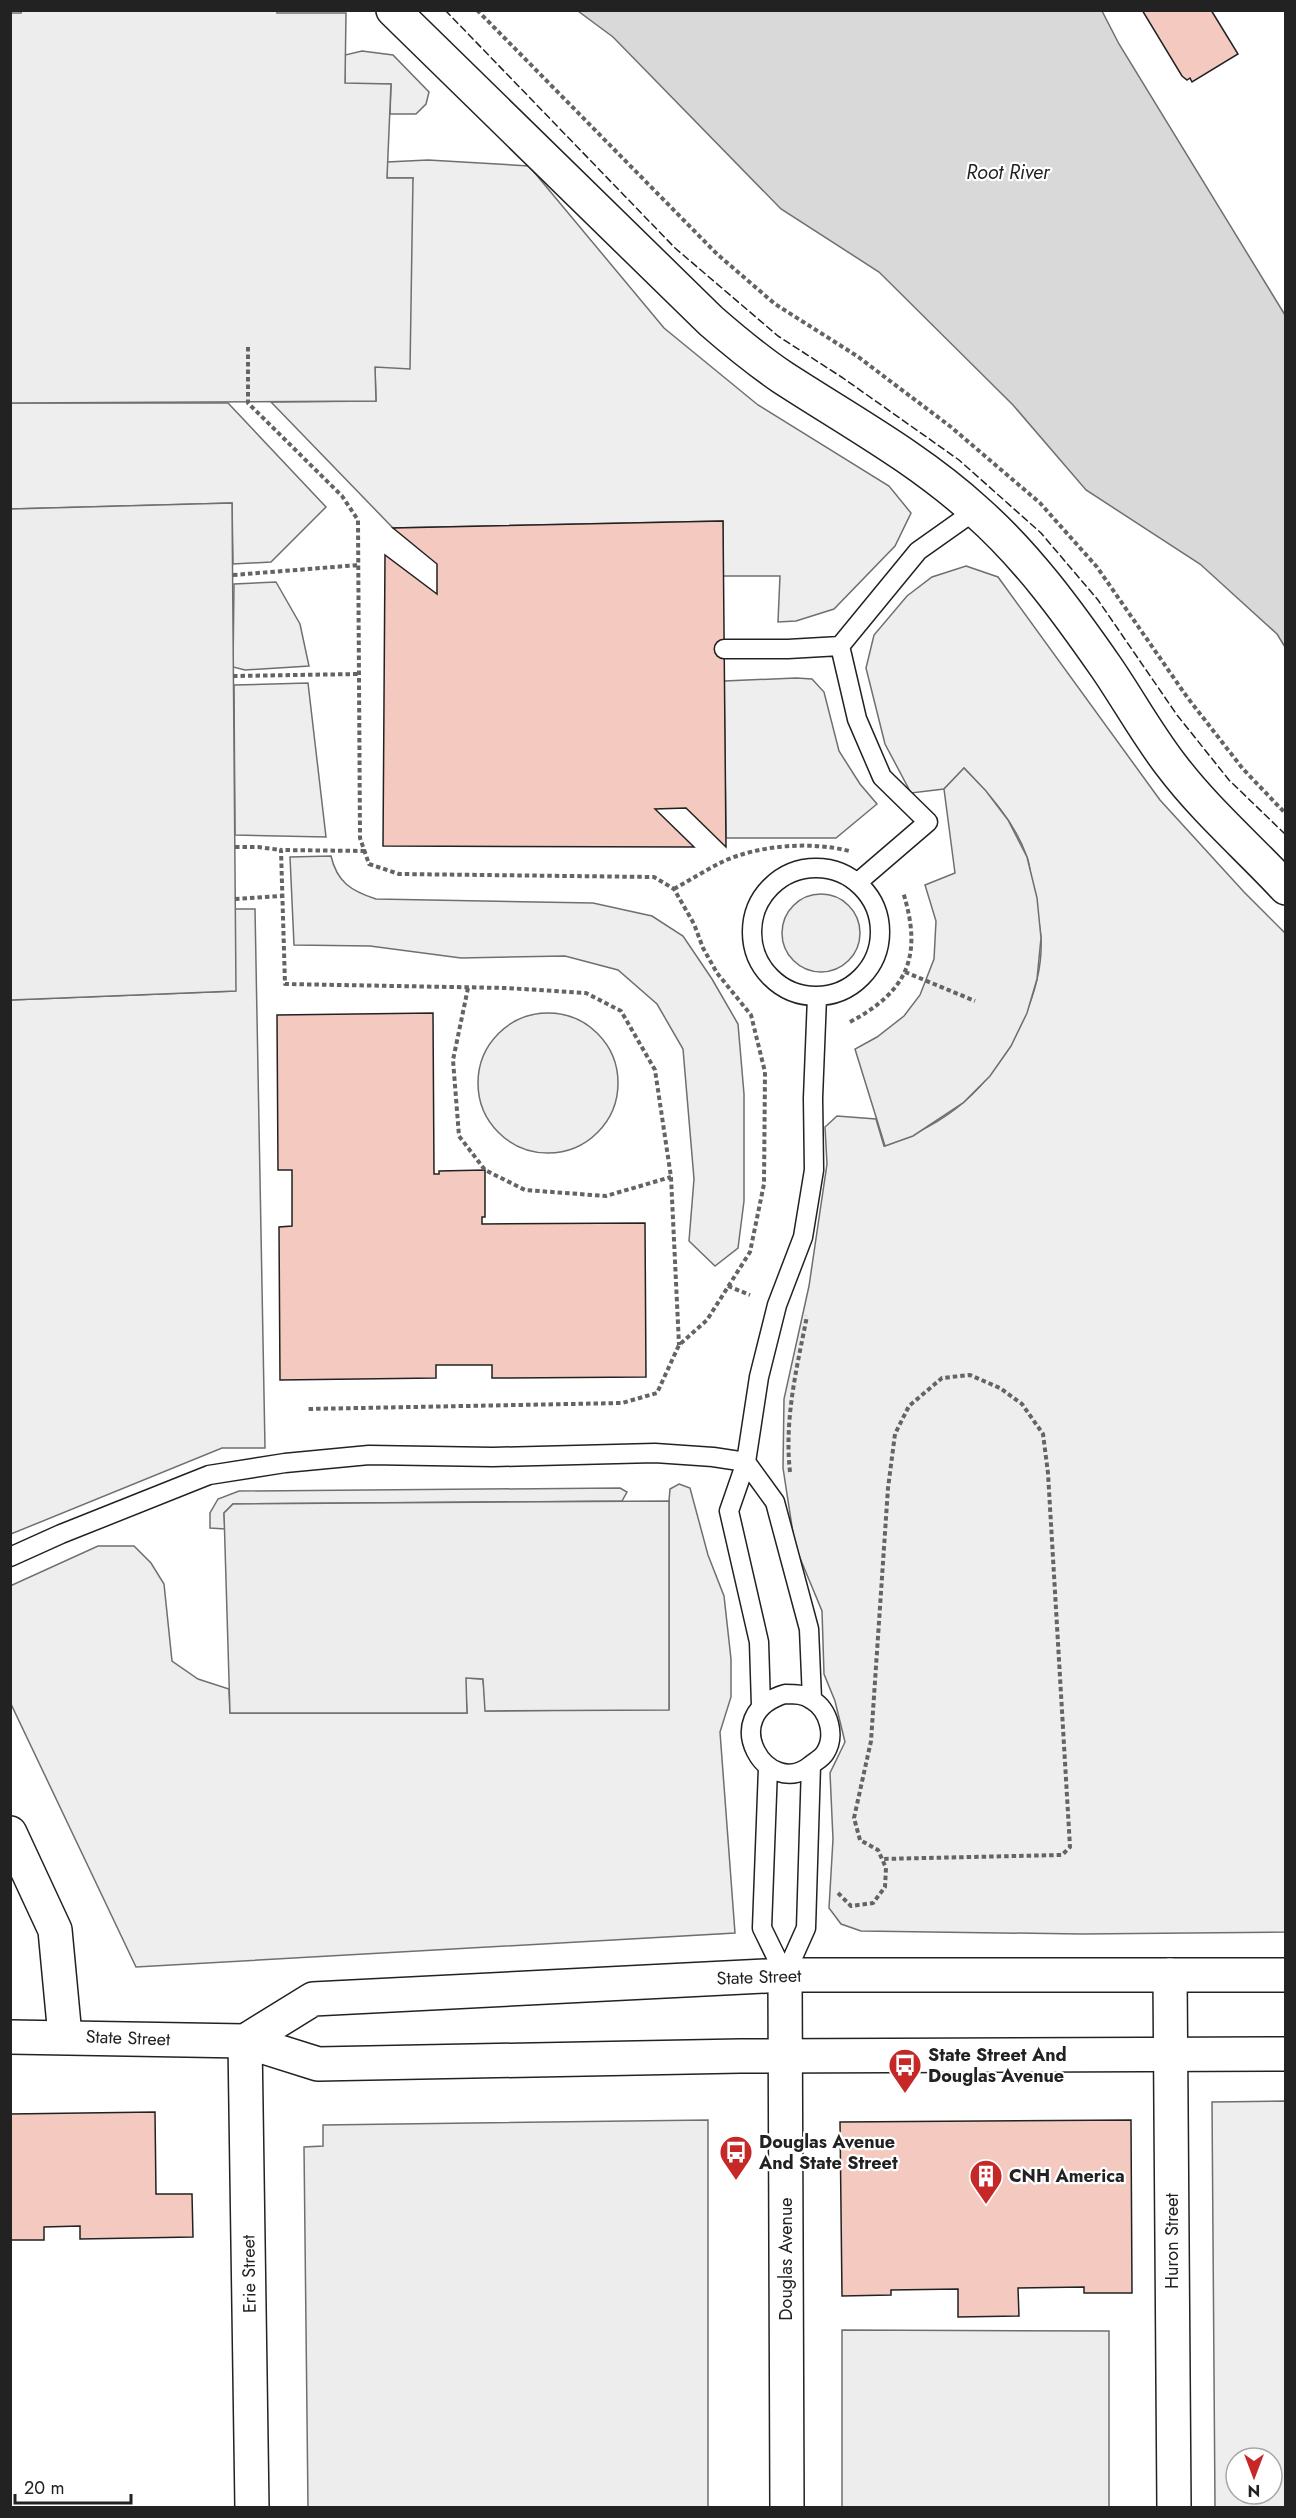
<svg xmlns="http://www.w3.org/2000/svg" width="1296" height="2518" font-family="Jost,sans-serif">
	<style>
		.green { fill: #eee; stroke: #6f6f6f; stroke-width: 1.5; fill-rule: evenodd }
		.parking { fill: #ededed; stroke: #6f6f6f; stroke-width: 1.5 }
		.water { fill: #d9d9d9; stroke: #6f6f6f; stroke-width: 1.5 }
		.building { fill: #f3c9c0; stroke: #222; stroke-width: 1.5 }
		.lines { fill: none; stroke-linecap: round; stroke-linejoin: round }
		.lane-casing { stroke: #222; stroke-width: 21 }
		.street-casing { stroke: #222; stroke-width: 36 }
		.secondary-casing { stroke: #222; stroke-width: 36 }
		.primary-casing { stroke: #222; stroke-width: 36 }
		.path { stroke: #646464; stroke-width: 4; stroke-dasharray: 4.5 3; stroke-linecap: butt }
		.lane { stroke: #fff; stroke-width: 18 }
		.street { stroke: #fff; stroke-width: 33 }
		.secondary { stroke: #fff; stroke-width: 33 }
		.primary { stroke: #fff; stroke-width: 33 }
		.fence { stroke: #222; stroke-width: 1.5; stroke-dasharray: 8 3; stroke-linecap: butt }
		.labels { text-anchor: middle; stroke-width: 4.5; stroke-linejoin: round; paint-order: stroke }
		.street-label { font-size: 18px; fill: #222; stroke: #fff }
		.poi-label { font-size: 18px; font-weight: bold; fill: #222; stroke: #fff; text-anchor: start }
		.water-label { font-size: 20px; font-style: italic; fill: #222; stroke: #fff }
	</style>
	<rect width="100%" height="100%" fill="#fff"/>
	<path class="green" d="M362 51 393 55 429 92 426 104 416 114H390L391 84H345V55Z
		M428 160 529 166 664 328 758 405 889 486 911 513 895 546 834 609 796 621 778 622 780 576H723V521L393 528 271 402 376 401 375 367 413 178H387V162Z
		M10 403H228L326 507 271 562 233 564 232 503 11 509Z
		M966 566 998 577 1160 800 1244 892 1285 933V1932L1081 1934 861 1931 841 1924 829 1908 833 1839 830 1773 845 1742 835 1701 824 1674 822 1611 795 1546 783 1468 784 1399 809 1286 827 1164 825 1127 837 1116 876 1119 884 1146C913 1136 941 1122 964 1102 1006 1065 1044 995 1041 938 1040 923 1036 907 1033 893 1031 881 1031 868 1027 857 1015 822 989 794 964 768L944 789 911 793 885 744 866 668 874 635 907 596 932 577Z
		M276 582 300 624 309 666 245 670 233 667 234 584Z
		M796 678 812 679 824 692 839 751 860 784 877 804 836 838H726L724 681Z
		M308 683 326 837 235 835 234 685Z
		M331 856C337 882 351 891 376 899L593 903 652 916 683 936 712 979 738 1024 744 1094V1201L738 1248 715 1266 689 1241 694 1179 683 1049 657 1004 618 970 565 956 461 958 370 946 294 945 290 857Z
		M782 933a39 39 0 1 1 78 0a39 39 0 1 1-78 0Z
		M235 909H255L265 1448H222L11 1534 10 1000 235 991Z
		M478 1083a70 70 0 1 1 140 0a70 70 0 1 1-140 0Z
		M679 1484 690 1488 708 1555 724 1596 731 1659V1697L720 1732 735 1933 136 1967 11 1704 10 1586 98 1546H134L151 1563 164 1584 172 1661 198 1679 229 1689 230 1713H467L465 1678 483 1679 486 1711 669 1709V1501L670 1489Z
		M620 1488 627 1492 622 1501 233 1504 224 1513 225 1529 210 1528V1513L218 1499 239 1491Z
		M1285 2101V2507H1215L1212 2102ZM1236 2458H1272V2494H1236Z"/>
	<path class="parking" d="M22 10H277V13H346L345 83 391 84 387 178H413L410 369 375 367 376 401 11 403 10 13H21Z
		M232 503 236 991 11 1000V509Z
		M964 768 986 791 1008 820 1027 857 1037 898 1041 938 1037 979 1027 1013 1011 1046 990 1076 963 1103 913 1136 885 1146 855 1049 877 1037 904 1016 920 995 934 959 936 921 925 885 955 873 944 789Z
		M669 1501V1710L485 1711 483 1679 466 1678 467 1713H230L224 1513 233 1504Z
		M708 2120V2507H308L304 2147 323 2146V2125Z
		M842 2330 1109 2331V2507H842Z"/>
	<path class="water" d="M578 11H1102L1119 44 1285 315V647L1277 634 1200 564 1086 490 1013 405 879 272 781 209 613 37Z"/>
	<path class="building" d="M1211 10 1238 54 1192 82 1190 78 1187 80 1182 76 1142 10Z
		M723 521 726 847 686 808 655 809 694 847 383 846 385 555 437 594V564L393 528Z
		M433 1013 434 1174H439V1171L485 1170V1217H482V1224L645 1223 646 1377 492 1378V1365H436V1378L280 1380 279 1227 292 1226V1170H278L277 1015Z
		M155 2112 156 2194H192L193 2237 80 2239V2226L44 2227V2240H10V2114Z
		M1131 2120 1132 2293H1084V2287L1018 2288 1019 2316 958 2317V2289L891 2290V2295L842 2296 840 2122Z"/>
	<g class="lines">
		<defs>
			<path id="lane" d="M840 646 918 551 976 510
				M724 649H788L840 646 857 719 882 777 928 822 857 883
				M752 932a64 64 0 1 1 128 0a64 64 0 1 1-128 0Z
				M10 1557 61 1534 209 1475 285 1463 369 1455 493 1457 655 1453 713 1457 746 1462 775 1502 809 1629 812 1699
				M785 1694C795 1694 804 1694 812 1700 829 1710 836 1736 825 1753 822 1758 816 1761 811 1765 768 1801 715 1715 785 1694Z
				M761 1706 759 1642 729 1511 746 1462 759 1377 777 1305 803 1237 814 1170 813 1098 817 997
				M768 1768 762 1928 785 1975
				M785 1975 806 1928 811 1765"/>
			<path id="street" d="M393 10 711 321C734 341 757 360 782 377 848 420 918 458 976 511 1027 556 1067 611 1106 667 1128 699 1147 734 1171 765 1205 810 1247 846 1286 888
				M10 1833 55 1930 65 2036
				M1170 1975 1174 2508
				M245 2041 252 2508"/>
			<path id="secondary" d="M785 1975 787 2508"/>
			<path id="primary" d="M10 2037 245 2041 318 2064 740 2056 1286 2054
				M245 2041 313 1999 785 1975H1286"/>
		</defs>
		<use href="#lane" class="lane-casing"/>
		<use href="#street" class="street-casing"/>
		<use href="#secondary" class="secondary-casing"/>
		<use href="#primary" class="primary-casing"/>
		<path class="path" d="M477 10 717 254 775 304 857 356 951 427 1040 503 1097 567 1187 697 1243 769 1286 814
			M248 347V403L342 496 358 520 360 838 369 864 399 874 654 877 674 889 694 924 703 948 717 973 751 1015 765 1072 764 1184 750 1252 707 1320 679 1345 657 1393 622 1403 307 1409
			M233 575 359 565
			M233 676 359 674
			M235 847H258L281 850
			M365 851 281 850 285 984 507 988 586 993 621 1011 655 1070 671 1177 679 1345
			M674 889C690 880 706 870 722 862 758 845 811 841 849 851
			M235 899 282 896
			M905 972 975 1001
			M468 988 453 1060 459 1136 485 1170 525 1190 606 1196 671 1177
			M850 1022C908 991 923 956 903 892
			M728 1286 750 1295
			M790 1472C784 1419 797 1367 807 1316
			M838 1893 851 1906 873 1903 885 1887 886 1868 878 1850 860 1840 854 1818 871 1741 888 1488 895 1434 909 1406 942 1378 970 1375 1000 1388 1022 1404 1043 1434 1048 1473 1070 1847 1062 1855 882 1859"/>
		<use href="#lane" class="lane"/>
		<use href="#street" class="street"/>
		<use href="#secondary" class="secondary"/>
		<use href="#primary" class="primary"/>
		<path class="fence" d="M445 10 675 248 778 336 843 378 959 460 1041 533 1098 600 1177 715 1229 780 1286 835"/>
	</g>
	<defs>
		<symbol id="bus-pin" viewBox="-11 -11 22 30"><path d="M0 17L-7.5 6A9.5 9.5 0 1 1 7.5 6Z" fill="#c62828" stroke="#fff"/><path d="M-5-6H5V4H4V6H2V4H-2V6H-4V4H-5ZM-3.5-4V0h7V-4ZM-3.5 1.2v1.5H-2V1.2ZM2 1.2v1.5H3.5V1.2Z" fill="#fff"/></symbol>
		<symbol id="building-pin" viewBox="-11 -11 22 30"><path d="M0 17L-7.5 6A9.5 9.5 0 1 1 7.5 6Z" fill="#c62828" stroke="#fff"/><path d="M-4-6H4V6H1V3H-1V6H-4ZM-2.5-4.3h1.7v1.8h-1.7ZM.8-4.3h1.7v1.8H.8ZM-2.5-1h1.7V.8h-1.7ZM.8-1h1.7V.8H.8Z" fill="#fff"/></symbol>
	</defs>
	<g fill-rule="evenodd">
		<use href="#bus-pin" x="886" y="2046" width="38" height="52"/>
		<use href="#bus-pin" x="717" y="2133" width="38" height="52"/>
		<use href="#building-pin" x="967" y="2157" width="38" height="52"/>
	</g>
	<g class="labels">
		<g class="street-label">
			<text transform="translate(759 1977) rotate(-2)" y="6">State Street</text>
			<text transform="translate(128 2038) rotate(2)" y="6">State Street</text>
			<text transform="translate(1172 2241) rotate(-90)" y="6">Huron Street</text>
			<text transform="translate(786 2259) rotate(-90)" y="6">Douglas Avenue</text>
			<text transform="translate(249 2274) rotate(-91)" y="6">Erie Street</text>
		</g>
		<g class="poi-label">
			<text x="928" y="2061">State Street And<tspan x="928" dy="21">Douglas Avenue</tspan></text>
			<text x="759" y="2148">Douglas Avenue<tspan x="759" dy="21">And State Street</tspan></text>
			<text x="1009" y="2182">CNH America</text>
		</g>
		<g class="water-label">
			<text x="1008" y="179">Root River</text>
		</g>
	</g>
	<rect width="1296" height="2518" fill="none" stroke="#222222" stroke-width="24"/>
	<g transform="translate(1254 2476) rotate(180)"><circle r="28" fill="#ffffff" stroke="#a7a7a7" stroke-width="1.5"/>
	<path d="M0-4.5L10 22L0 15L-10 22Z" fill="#c62828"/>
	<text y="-9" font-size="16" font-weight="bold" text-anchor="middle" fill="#222222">N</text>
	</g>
	<path d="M15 2494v9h116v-9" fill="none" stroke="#222222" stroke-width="3"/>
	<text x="24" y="2494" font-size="18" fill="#222222" stroke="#ffffff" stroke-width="4.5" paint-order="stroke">20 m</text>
</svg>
